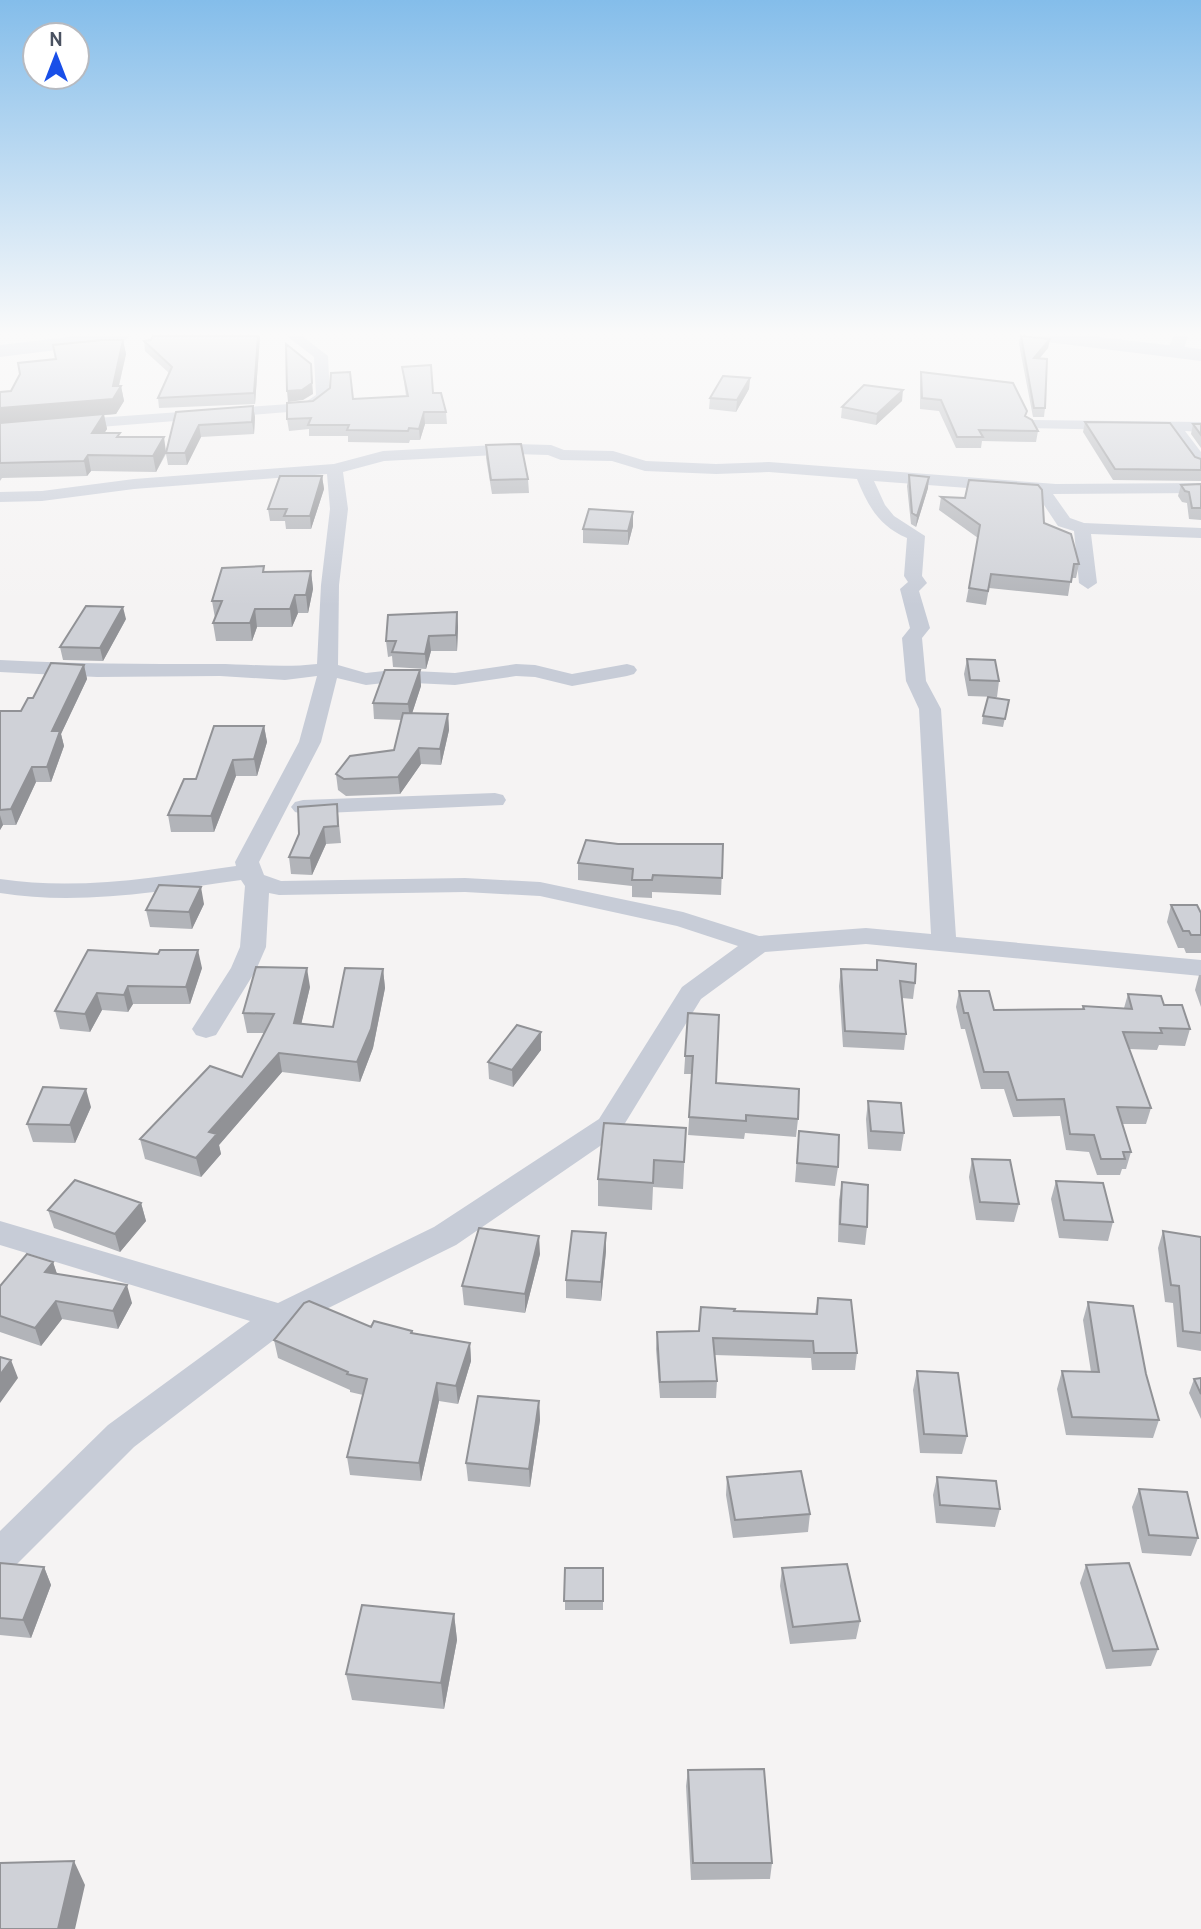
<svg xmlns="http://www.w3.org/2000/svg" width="1201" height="1929" font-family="Cabin,sans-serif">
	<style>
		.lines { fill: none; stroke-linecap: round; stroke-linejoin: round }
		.minor { fill: #c7ccd7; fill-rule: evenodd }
		.secondary { fill: #c6ccdb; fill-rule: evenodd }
		.wall { fill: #b2b4b9 }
		.shaded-wall { fill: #919296 }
		.building { fill: #cfd1d7; stroke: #919296; stroke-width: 2 }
	</style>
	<rect width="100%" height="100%" fill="#f5f3f3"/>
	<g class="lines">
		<path class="minor" d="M287 336H302L328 356 330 397 313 410 0 435V425L304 403 316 395 314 357Z
			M1174 336H1188L1182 355H1172L1168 348Z
			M1033 420 1201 422V432L1185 431 1201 452V468L1195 466 1169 431 1028 428 1025 425Z
			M515 444 551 445 564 450 613 451 646 461 716 464 769 462 1056 484 1201 483V493L1053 494 1070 518 1084 523 1201 528V538L1091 534 1097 583 1088 589 1079 583 1074 531 1058 526 1036 493 874 481 885 505 894 516 925 536 922 576 927 583 919 591 930 628 922 638 926 681 941 709 956 937 1201 960V976L866 944 765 952 701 999 619 1133 456 1245 292 1326 134 1447 13 1568 0 1573V1531L108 1425 250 1321 0 1245V1221L278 1303 434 1227 599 1119 682 987 738 946 677 926 540 896 465 892 279 895 269 893 266 947 256 970 216 1035 206 1038 196 1035 192 1029 231 968 240 947 245 886 241 880C161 891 80 906 0 893V879C79 891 158 877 236 866L235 862 299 742 317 676 285 680 220 676 97 677 0 672V660C72 664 143 664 215 664 250 664 283 668 317 664L321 585 330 509 327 474 134 489 42 501 0 502V492L42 491 134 479 334 464 383 451ZM515 454 548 455 561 460 612 461 645 471 716 474 769 472 857 479C868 506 879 526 907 538L904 576 908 582 900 589 910 628 902 638 906 681 919 709 931 934 866 928 759 936 683 912 540 882 465 878 281 881 264 875 259 862 321 742 337 678 366 685 393 682 455 685 516 676 535 677 572 686 627 676 634 674 637 670 634 666 627 664 572 674 535 665 516 664 455 673 393 670 366 673 338 665 339 585 348 509 343 472 384 461Z
			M495 793 503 795 506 800 503 805 303 814 295 812 291 807 295 802 303 800Z"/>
		<path class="secondary" d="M77 336H131L121 342 0 357V345Z
			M1037 336H1091L1201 349V361L1047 342Z"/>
	</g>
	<path class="wall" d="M260 336 255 404 159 408 158 398 169 373 145 351 144 341 151 340Z
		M1020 336 1050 339 1048 348 1040 358 1045 408 1044 417H1033L1019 344Z
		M123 340 126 354 119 386H121L124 401 116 414 104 415 107 429 104 433 120 437 166 451 176 412 253 406 255 417 254 434 201 437 187 465H168L166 454 156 472 91 471 87 476 2 478 0 481V423L11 391 56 359Z
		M402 367 433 393 446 412 447 424H425L420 440H410L409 443 348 442V436H309V429L289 431 287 419 330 388 353 399 406 396Z
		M921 372 1026 417 1038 431 1036 442 982 441 981 448H956L939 411 920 409V383Z
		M750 378 749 389 736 412 709 409 710 398Z
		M902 401 876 425 841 418 842 407Z
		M1085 422 1201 459V481L1113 480 1083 432Z
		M1193 424H1201V448L1191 434Z
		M486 445 528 479 529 493 492 494 486 458Z
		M909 475 928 488 916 527 911 524 907 486Z
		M322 476 324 489 311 529H286L285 521H270L268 509Z
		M1201 484V520L1189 519 1187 503 1182 502 1178 496 1181 485Z
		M941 497 965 498 1044 523 1079 564 1076 578H1071L1068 596 989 588 986 605 966 602 978 538 939 510Z
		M633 526 628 545 583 543V529Z
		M311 571 313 589 308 613H298L292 627H257L252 641H216L213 623 215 618 212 601 265 572Z
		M457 612 458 627 457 651H431L426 669 393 667 392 656 388 657 386 641Z
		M126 619 103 661 63 660 60 647Z
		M967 659 999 681 997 697 968 696 964 674Z
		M84 665 87 679 61 734 64 746 51 782H36L16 825H3L0 830V711H21L33 698Z
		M420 670 421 686 412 713 448 714 449 730 441 765 421 764 400 794 346 796 338 790 336 774 394 750 402 720 374 719 373 703Z
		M1009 700 1003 727 982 724 983 716Z
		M264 726 267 742 257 776H236L214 832H171L168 815 196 779Z
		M337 804 341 843 326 844 312 875 291 874 289 857Z
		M618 844H723L721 895 652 892V898L632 897V886L578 880V863Z
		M204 904 192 929 150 927 146 910Z
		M1171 905 1201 913V953H1186L1184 948H1178L1167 922Z
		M88 950 202 968 190 1004H133L128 1012 102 1010 90 1032 60 1029 55 1011Z
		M877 960 915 983 913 999 902 998 906 1034 904 1050 843 1047 839 986 841 969 876 970Z
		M383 969 385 988 373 1048 360 1082 282 1072 219 1145 221 1154 201 1177 145 1159 140 1139 242 1077 265 1033H247L243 1013 310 987 301 1024 333 1027Z
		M1199 975H1201V1007L1195 990Z
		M959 991 994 1010 1082 1009 1083 1006 1124 1008 1128 994 1164 1005 1190 1029 1185 1046 1159 1045 1157 1050 1129 1049 1151 1108 1146 1124H1122L1131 1152 1126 1169H1122L1120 1175H1097L1089 1152 1066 1150 1060 1116 1013 1117 1004 1089H981L965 1029H961L956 1007Z
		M688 1013 716 1083 798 1119 796 1137 745 1133 744 1139 688 1135 692 1074H684Z
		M541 1032V1050L513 1087 489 1079 488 1062Z
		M868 1101 904 1133 901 1151 868 1149 866 1119Z
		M91 1107 75 1143 33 1142 27 1124Z
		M686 1128 683 1189 653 1187 652 1210 598 1206V1179Z
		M799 1131 838 1167 835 1186 795 1182Z
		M972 1159 1019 1204 1014 1222 976 1220 969 1177Z
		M1056 1181 1113 1222 1108 1241 1059 1238 1051 1199Z
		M842 1182 867 1227 865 1245 838 1242 839 1200Z
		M141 1203 146 1221 120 1252 54 1228 48 1210Z
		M1163 1231 1201 1237V1351L1177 1347 1173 1303 1165 1302 1158 1248Z
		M606 1251 601 1301 566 1298V1280Z
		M540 1254 525 1313 464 1305 462 1286Z
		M53 1262 57 1274 132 1303 118 1329 62 1319 41 1346 0 1332V1286Z
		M818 1298 857 1353 855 1370H812L811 1358 714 1355 717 1381 716 1398H660L656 1349 657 1332 699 1331 734 1311 815 1314Z
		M1088 1302 1146 1374 1159 1420 1153 1438 1066 1435 1057 1389 1062 1371 1091 1372 1083 1320Z
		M371 1327 412 1331 413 1333 470 1343 471 1361 458 1404 439 1401 421 1481 350 1475 347 1457 363 1395 350 1392V1390L278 1358 274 1340Z
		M917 1371 967 1436 962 1454 920 1453 913 1390Z
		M1201 1378V1419L1189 1393 1194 1379Z
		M539 1401 540 1420 530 1487 468 1481 466 1463Z
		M727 1477 810 1514 808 1532 733 1538 726 1495Z
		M937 1477 1000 1509 995 1527 936 1523 933 1495Z
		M1139 1489 1198 1538 1191 1556 1142 1553 1132 1507Z
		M0 1563 44 1567 51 1585 31 1638 0 1635Z
		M1086 1565 1158 1649 1151 1666 1106 1669 1080 1583Z
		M565 1568H603V1610H565Z
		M782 1568 860 1621 856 1639 790 1644 780 1586Z
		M454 1614 457 1640 444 1709 352 1700 346 1674Z
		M688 1770 772 1863 770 1879 691 1880 686 1786Z"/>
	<path class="shaded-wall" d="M258 336H260L255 404 254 393Z
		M1050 339 1048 348 1032 367 1034 358Z
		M123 340 126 354 117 393 121 386 124 401 116 414 104 415 107 429 95 448 0 422V408L113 386Z
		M311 364 313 394 303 400 288 402 287 391Z
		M750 378 749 389 736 412 737 400Z
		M903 390 902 401 876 425 877 414Z
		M253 406 255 417 254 434 252 422Z
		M424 412 425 424 420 440 419 429Z
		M199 425 201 437 187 465 185 453Z
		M164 437 166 452 156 472 153 456Z
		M88 455 91 471 87 476 84 461Z
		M322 476 324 489 311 529 310 516Z
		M929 477 928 488 916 527 917 516Z
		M633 512V526L628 545V531Z
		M311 571 313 589 308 613 306 595Z
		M295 595 298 613 292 627 290 609Z
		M123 607 126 619 103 661 100 648Z
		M255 609 257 627 252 641 250 623Z
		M457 612 458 627 457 651 456 635Z
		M429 636 431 651 426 669 425 654Z
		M84 665 87 679 61 734 64 746 51 782 47 767 52 731Z
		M420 670 421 686 410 720 408 704Z
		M448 714 449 730 441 765 440 749Z
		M264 726 267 742 257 776 254 759Z
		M419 748 421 764 400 794 398 777Z
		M233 760 236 776 214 832 211 816Z
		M32 767 36 782 16 825 11 809Z
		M0 815 3 825 0 830Z
		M324 827 326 844 312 875 310 858Z
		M201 887 204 904 192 929 189 912Z
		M198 950 202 968 190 1004 186 987Z
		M307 968 310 987 297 1042 294 1023Z
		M383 969 385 988 373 1048 360 1082 357 1062Z
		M128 986 133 1004 128 1012 124 995Z
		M97 993 102 1010 90 1032 85 1014Z
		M541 1032V1050L513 1087 512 1070Z
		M279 1053 282 1072 219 1145 221 1154 201 1177 196 1158 209 1132Z
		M86 1089 91 1107 75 1143 70 1125Z
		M141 1203 146 1221 120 1252 115 1234Z
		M606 1233V1251L601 1301V1282Z
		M539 1236 540 1254 525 1313V1294Z
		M53 1262 59 1280 45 1272Z
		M127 1285 132 1303 118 1329 113 1311Z
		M56 1301 62 1319 41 1346 35 1328Z
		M470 1343 471 1361 458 1404 456 1386Z
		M11 1360 18 1378 0 1403V1375Z
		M437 1383 439 1401 421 1481 419 1463Z
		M539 1401 540 1420 530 1487 529 1469Z
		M44 1567 51 1585 31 1638 23 1620Z
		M454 1614 457 1640 444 1709 441 1683Z
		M74 1861 85 1885 75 1929H58Z"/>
	<path class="building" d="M153 336H258L254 393 158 398 172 367 144 341 151 340Z
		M1021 336 1050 339 1034 358 1047 359 1045 408H1034Z
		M102 340H123L113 386H121L113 399 0 408V392L11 391 20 374 18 363 56 359 53 345Z
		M286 344 311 364 312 383 302 390 287 391Z
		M431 365 433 393H441L446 412H424L419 429 409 428 408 431 347 430 349 425H308L311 418 287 419V403L313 401 330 388 331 373 350 372 353 399 408 396 402 367Z
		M921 372 1013 383 1027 411 1025 416 1032 420 1038 431 979 430 983 437H957L941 400 922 398Z
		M723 376 750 378 737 400 710 398Z
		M864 385 903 390 877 414 842 407Z
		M253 406 252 422 199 425 185 453H166L176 412Z
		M104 414 92 433H120L117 437H164L153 456 88 455 84 461 0 463V423Z
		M1085 422 1170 423 1195 457 1201 459V470L1115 469Z
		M1193 424H1201V435Z
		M521 444 528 479 491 480 486 445Z
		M909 475 929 477 917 516 912 513Z
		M280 476H322L310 516H284L287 509H268Z
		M969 480 1038 485 1042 490 1044 523 1071 534 1079 564H1074L1071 582 991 574 988 591 969 588 980 525 941 497 965 498Z
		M1201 484V508H1192L1189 492 1185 491 1181 485Z
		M589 509 633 512 628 531 583 529Z
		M264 566 263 572 311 571 306 595H295L290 609H255L250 623H213L222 601H212L222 568Z
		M86 606 123 607 100 648 60 647Z
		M457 612 456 635 429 636 425 654 392 652 396 641H386L388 615Z
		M967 659 995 660 999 681 970 680Z
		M51 663 84 665 52 731H60L47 767H32L11 809 0 810V711H21L28 698H33Z
		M385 670H420L408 704 373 703Z
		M988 697 1009 700 1005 719 983 716Z
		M403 713 448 714 440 749 419 748 398 777 344 779 336 774 350 756 394 750Z
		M214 726H264L254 759 233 760 211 816 168 815 184 779H196Z
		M337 804 338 826 324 827 310 858 289 857 299 834 298 807Z
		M586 840 618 844H723L722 878 653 875 652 880H632L633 869 578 863Z
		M159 885 201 887 189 912 146 910Z
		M1171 905H1197L1201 913V935H1191L1189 931H1183Z
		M88 950 158 954 160 950H198L186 987 128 986 124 995 97 993 85 1014 55 1011Z
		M877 960 916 964 915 983 900 981 906 1034 845 1031 841 969 877 970Z
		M256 967 307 968 294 1023 333 1027 345 968 383 969 371 1029 357 1062 279 1053 209 1132 217 1134 196 1158 140 1139 210 1066 242 1077 274 1014 243 1013Z
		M959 991H989L994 1010 1084 1009 1083 1006 1132 1009 1128 994 1161 996 1164 1005H1182L1190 1029 1160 1028 1162 1033 1123 1032 1151 1108 1117 1107 1131 1152H1123L1125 1159H1101L1094 1135 1070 1134 1064 1099 1017 1100 1008 1072H984L968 1013H964Z
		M688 1013 719 1015 716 1083 799 1089 798 1119 746 1115V1121L689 1117 693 1056H685Z
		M517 1025 541 1032 512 1070 488 1062Z
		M43 1087 86 1089 70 1125 27 1124Z
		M868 1101 901 1103 904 1133 871 1131Z
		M604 1123 686 1128 684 1162 654 1160 653 1183 598 1179Z
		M799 1131 839 1135 838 1167 797 1163Z
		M972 1159 1010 1160 1019 1204 980 1202Z
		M75 1180 141 1203 115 1234 48 1210Z
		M1056 1181 1103 1183 1113 1222 1064 1220Z
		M842 1182 868 1185 867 1227 840 1224Z
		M479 1228 539 1236 525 1294 462 1286Z
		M572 1231 606 1233 601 1282 566 1280Z
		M1163 1231 1201 1237V1333L1183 1331 1179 1286 1171 1285Z
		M27 1254 53 1262 45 1272 127 1285 113 1311 56 1301 35 1328 0 1316V1286Z
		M818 1298 851 1300 857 1353H814L813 1341 713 1338 717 1381 660 1382 657 1332 699 1331 701 1307 735 1309 734 1311 817 1314Z
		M309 1301 371 1327 374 1321 412 1331 411 1333 470 1343 456 1386 437 1383 419 1463 347 1457 367 1379 347 1374 348 1372 274 1340 304 1303Z
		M1088 1302 1133 1306 1146 1374 1159 1420 1072 1417 1062 1371 1099 1372Z
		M0 1357 11 1360 0 1375Z
		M917 1371 958 1373 967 1436 924 1434Z
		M1201 1378V1394L1194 1379Z
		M478 1396 539 1401 529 1469 466 1463Z
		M801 1471 810 1514 735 1520 727 1477Z
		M937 1477 996 1481 1000 1509 940 1505Z
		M1139 1489 1187 1492 1198 1538 1149 1535Z
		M0 1563 44 1567 23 1620 0 1618Z
		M1129 1563 1158 1649 1113 1651 1086 1565Z
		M847 1564 860 1621 793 1627 782 1568Z
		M565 1568H603V1601H564Z
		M362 1605 454 1614 441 1683 346 1674Z
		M764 1769 772 1863H693L688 1770Z
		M74 1861 58 1929H0V1863Z"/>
	<linearGradient id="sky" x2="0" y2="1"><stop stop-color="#84bdea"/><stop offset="0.55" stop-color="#fafafa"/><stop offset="1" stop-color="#fafafa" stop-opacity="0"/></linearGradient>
	<rect width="1201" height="606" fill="url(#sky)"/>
	<g transform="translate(56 56)"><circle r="33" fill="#ffffff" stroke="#b7bac0" stroke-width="2"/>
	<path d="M0-5L12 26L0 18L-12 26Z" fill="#194fe8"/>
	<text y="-10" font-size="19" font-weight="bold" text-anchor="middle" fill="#4a5261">N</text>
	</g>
</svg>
